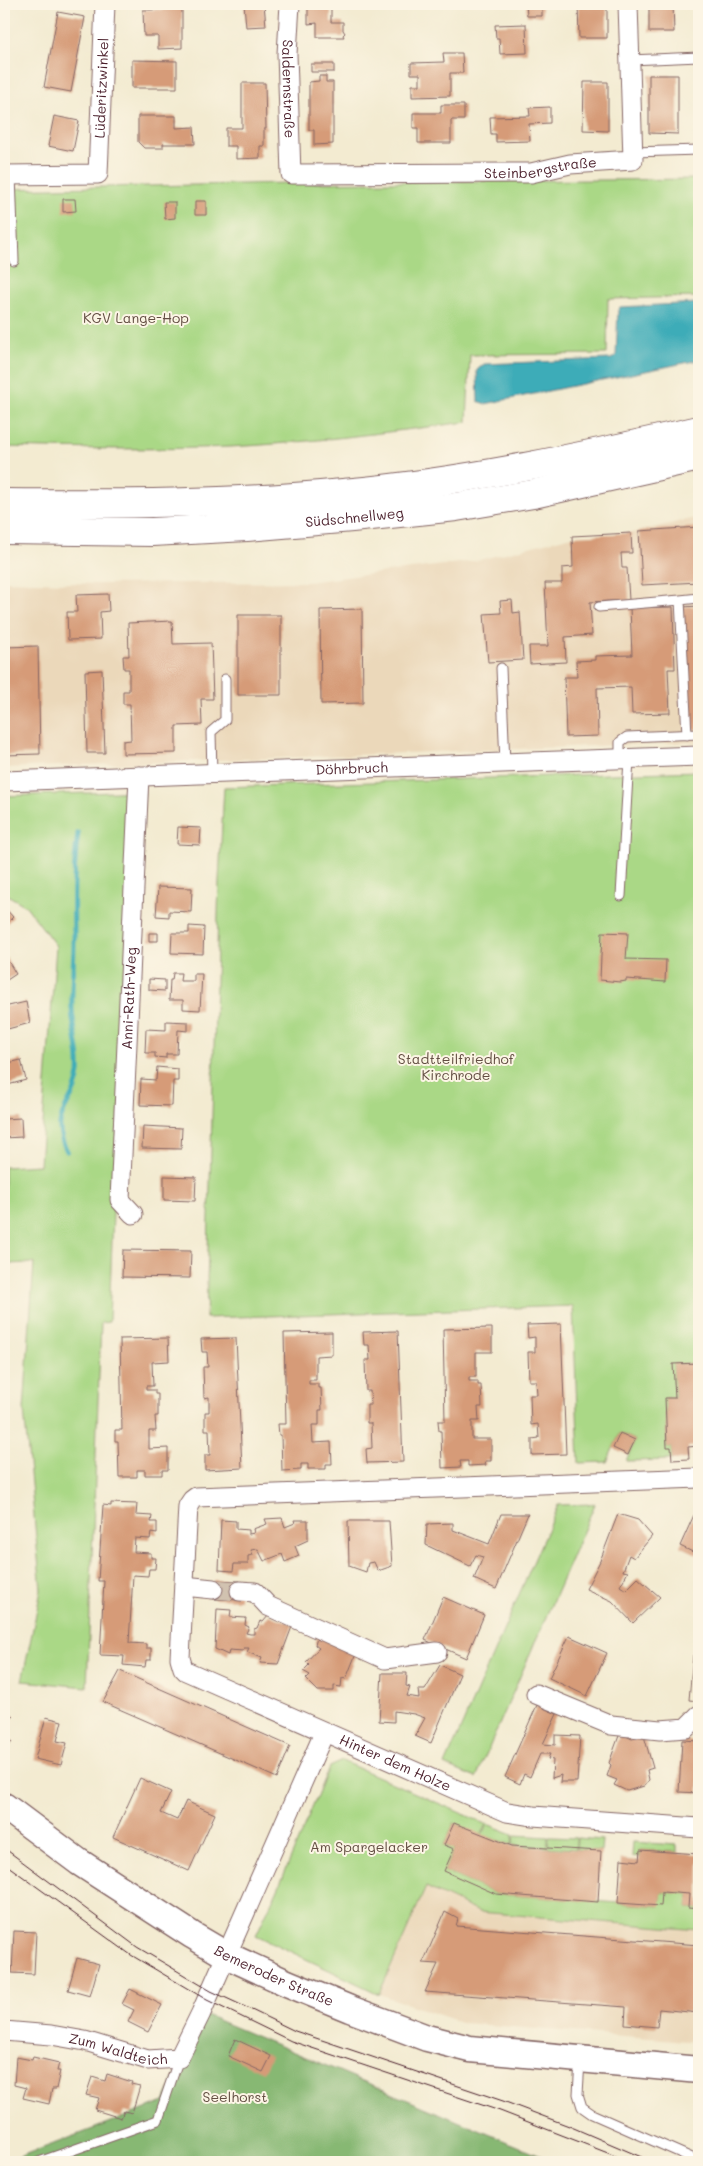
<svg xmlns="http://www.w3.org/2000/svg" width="703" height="2166" font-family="Mali,sans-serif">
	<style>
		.built { fill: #ebd8ba }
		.green { fill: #aad886; stroke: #7a7c58 }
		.forest { fill: #87b873; stroke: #686c4f }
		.water { fill: #3cacb8; stroke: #436672 }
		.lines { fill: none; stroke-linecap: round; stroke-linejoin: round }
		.stream { stroke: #3cacb8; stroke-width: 5 }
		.building { fill: #d69b78 }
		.street-tunnel { stroke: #d1c2b0; stroke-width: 19; stroke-dasharray: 19 9; stroke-linecap: butt }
		.lane-casing { stroke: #856665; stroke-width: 11 }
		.street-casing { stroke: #856665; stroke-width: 21 }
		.secondary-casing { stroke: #856665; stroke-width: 29 }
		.highway-casing { stroke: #856665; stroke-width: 30 }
		.lane { stroke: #fff; stroke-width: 9 }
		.street { stroke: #fff; stroke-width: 19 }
		.secondary { stroke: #fff; stroke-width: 26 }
		.highway { stroke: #fff; stroke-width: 28 }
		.tram { stroke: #4a1f2b; stroke-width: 1 }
		.labels { text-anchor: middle; stroke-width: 4; stroke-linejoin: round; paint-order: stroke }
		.street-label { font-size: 14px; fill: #4a1f2b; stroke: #fcf5e5 }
		.park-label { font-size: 14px; fill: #624d42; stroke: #fcf5e5 }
	</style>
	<rect width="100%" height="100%" fill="#fcf5e5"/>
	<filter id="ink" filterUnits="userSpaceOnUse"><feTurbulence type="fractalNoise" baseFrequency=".02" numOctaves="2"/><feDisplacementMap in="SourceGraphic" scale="10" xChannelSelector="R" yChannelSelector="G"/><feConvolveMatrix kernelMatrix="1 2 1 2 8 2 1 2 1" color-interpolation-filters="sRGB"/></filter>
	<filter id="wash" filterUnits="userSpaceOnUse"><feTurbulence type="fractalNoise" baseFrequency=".0096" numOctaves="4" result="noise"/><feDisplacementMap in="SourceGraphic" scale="20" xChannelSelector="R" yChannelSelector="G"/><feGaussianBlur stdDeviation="1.12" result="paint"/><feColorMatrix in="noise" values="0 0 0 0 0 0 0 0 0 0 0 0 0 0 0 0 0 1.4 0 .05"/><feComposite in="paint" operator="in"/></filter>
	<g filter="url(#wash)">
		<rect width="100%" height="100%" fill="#f3ebd1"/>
		<path class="built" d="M699 517V742L4 768V581L98 584 307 582 475 561 572 536 631 533Z
			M426 1887 479 1912 699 1930V2042L463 2023 379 1994Z"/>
		<path class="green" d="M699 179V297L608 299 607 354 470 355 467 422C388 432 309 443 229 447 154 450 79 449 4 447V189L291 183Z
			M699 771V1363L673 1364 675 1398H665L667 1447H671L672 1460 626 1461 635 1440 620 1433 607 1462 579 1463 573 1306 206 1318 219 880 224 787Z
			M144 791 114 1186 109 1322 101 1323 87 1687 22 1681 41 1590 24 1410 34 1263 4 1264V1167L40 1165 56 946 26 906 4 893V796Z
			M595 1504 476 1778 445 1765 558 1505Z
			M342 1761 486 1824 481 1835 454 1823 444 1845 454 1849 444 1871 496 1894 660 1906 662 1892 689 1894 688 1908 699 1909V1930L479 1912 426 1887 379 1994 256 1935 277 1891 329 1767Z
			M487 1824 513 1834 512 1845 482 1835Z
			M514 1835 548 1837V1845L549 1837 576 1838V1849L513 1845Z
			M577 1838 602 1840 601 1851 576 1849Z
			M633 1842 677 1845V1852L640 1850 639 1857 632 1856Z"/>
		<path class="forest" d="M201 2013 555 2162H6L164 2102Z"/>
		<path class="water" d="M699 303V360L485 404 478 401 477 370 484 364 611 359 616 356 618 310 620 307Z"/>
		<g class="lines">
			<path class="stream" d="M67 1151C47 1113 75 1107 79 1073 81 1052 73 1030 72 1008 71 983 75 957 74 932 73 898 73 867 78 833"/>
		</g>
		<g id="blocks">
			<path class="building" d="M244 4H264L266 26 246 27Z
				M308 4H331V22H343V30L345 33 343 35 344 37H317V23L308 24Z
				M526 4H542V16H527Z
				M578 4H607V38H579Z
				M649 4H673L674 32H649Z
				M182 9V48L158 49V36H144L143 10Z
				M58 12 85 17 71 92 44 87Z
				M526 24 527 53 500 54 499 38H496L495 25Z
				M443 53H462L463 73H450V96L412 97V85H420V74H411V63L444 62Z
				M132 60 177 61V88H132Z
				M311 64H334V72H311Z
				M649 75H678V134L649 133Z
				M319 76H326V82H333V144L314 145V130H309V82L319 81Z
				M584 82H608V131L583 130Z
				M242 83H265L266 129H264V146H260V158L236 159V146H226V128H242Z
				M441 105H464V120H451V143H418V128H413V113H441Z
				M550 107V123L529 124 530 141 496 142V134H491L490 117 530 116 529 108Z
				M54 116 79 121 73 151 48 146Z
				M138 116H176V128L194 127 195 144H163V148H144L138 142Z
				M63 199H75L76 211 63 212Z
				M195 201H206V215H195Z
				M164 202H175V218L165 219Z
				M699 527V582L642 585 639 531Z
				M631 533 632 553H621L622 568H627L629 600 590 602 592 635 565 637 566 662 530 664 529 646H548L545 583H562V568L573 567 572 536Z
				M108 594 109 611 100 612 101 639 68 640 67 612H77L76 595Z
				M512 600 513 613 520 612 523 660 488 662 484 614 501 613 500 601Z
				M699 606V730H687L682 607Z
				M673 607 675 669H668L670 713 632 714 631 687 597 688 598 736 566 737 564 677H577L576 661 595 660V656L632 655 630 608Z
				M362 609 363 703 321 704 320 610Z
				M238 615H281V695H238Z
				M172 621 173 644 211 643 213 699H201L202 725 176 726V753L123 754V741L131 740 130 704H123V691H129V669H124L123 656H129L128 623Z
				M38 646 40 754 4 755V647Z
				M102 670 105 753H87L85 671Z
				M178 827 201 828 200 845 177 844Z
				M158 887 192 888 191 912 169 911V917L156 916Z
				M4 907 13 917 4 926Z
				M189 926 204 927 203 954 171 953 172 933H189Z
				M602 932 628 933 626 959 666 960 665 982 626 979V981L620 982 600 980Z
				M149 933H158V941H149Z
				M5 956 16 974 4 982V957Z
				M173 973H181L180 981H194V974H202L200 1010 183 1009V1000H169L170 980H172Z
				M149 979 165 980V991L149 990Z
				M26 1002 30 1023 4 1030V1007Z
				M166 1021 188 1022V1031L178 1030 177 1054H166V1058L155 1057V1053H145L146 1029 166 1030Z
				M21 1060 26 1080 4 1086V1064Z
				M157 1067 178 1069V1081H173L172 1106 140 1105 141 1079 156 1080Z
				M21 1118 22 1137 4 1138V1119Z
				M143 1126 182 1128 181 1149 142 1148Z
				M164 1176 196 1177 195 1201 164 1200Z
				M123 1250 191 1251 190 1278 122 1277Z
				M561 1324 566 1454 532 1455V1439L539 1438 538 1424 531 1425 530 1395H537L536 1381H529L528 1352H535V1337L528 1338 527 1325Z
				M492 1328V1352H476V1377H469V1381H478V1385H481L482 1407H478L479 1421H472V1439H491V1461H485L486 1465 468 1466V1461H460L461 1467 442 1468 441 1431H439L438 1421H445L443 1329Z
				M398 1331 403 1462 367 1463 366 1449 372 1448 371 1423H367V1405H371L370 1391H366L365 1360H370L369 1345H364L363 1332Z
				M332 1332V1355L316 1356V1380H309V1384H318V1388H321L322 1410H319V1425H312L313 1443 331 1442 332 1464H326V1469H308V1464H301V1470L282 1471 281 1435H279L278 1424H286L284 1333Z
				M168 1338 169 1361 152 1362 153 1386H146V1390H155V1394H158V1416H155L156 1431H149V1449L168 1448V1470H162V1475H145V1470H137V1477H119L118 1441H115V1430H122L120 1339Z
				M236 1338 242 1468 205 1470V1455H210L209 1430H205V1412H209V1397L204 1398 203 1367H208L207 1352H202L201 1339Z
				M699 1363V1397H697L698 1446 688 1447 689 1459 672 1460 671 1447H667L665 1398H675L673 1364Z
				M620 1433 635 1440 628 1455 613 1448Z
				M111 1503 137 1504 136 1515 152 1516 151 1522H157V1534L151 1533 150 1539 135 1538 134 1552 151 1553V1558H156L155 1569H149L148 1576 133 1575 129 1643 146 1644V1648H151V1660H146L145 1667 123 1665 124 1656 100 1655 104 1581H98L103 1505 111 1506Z
				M501 1514H528L496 1589 474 1579 483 1557 476 1555 470 1566 426 1545 427 1524 453 1523V1530L489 1544Z
				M618 1514 638 1520 652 1536 634 1558 629 1555 623 1571 628 1572 620 1586 626 1590 638 1578 660 1597 633 1623 612 1601 586 1589 600 1561Z
				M694 1515 699 1517V1555L680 1546Z
				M282 1518 285 1527 295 1523 294 1520H308V1540L295 1546 299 1556 285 1562 282 1554 264 1561 258 1549 251 1550 253 1555 248 1556V1564H234L233 1571 219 1570 221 1520 236 1521V1529L249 1530V1534L254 1533 253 1529 267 1524 265 1519Z
				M348 1521H389L392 1566 378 1571 374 1562 368 1563 366 1572 349 1566Z
				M214 1580 240 1581V1600L213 1599Z
				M443 1597 484 1615 466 1658 425 1640Z
				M217 1609 231 1610 230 1617 246 1618 245 1625 249 1627 246 1633 250 1634H254V1629L257 1628 260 1621 263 1622 269 1615 293 1624 278 1664 260 1663 262 1658 247 1652 249 1648H244L243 1651 229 1650 228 1655 215 1649Z
				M318 1634 357 1651 346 1679 342 1678 341 1687 334 1686V1691H318L306 1679 310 1675 303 1671 309 1665 306 1662 319 1648 315 1645Z
				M569 1636 607 1653 587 1696 549 1678Z
				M693 1655 699 1656V1701L689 1700Z
				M440 1665 460 1674 431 1743 415 1736 425 1718 414 1714 394 1711V1722L379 1721 382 1673H407L406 1686 410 1687 407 1696 419 1698 418 1690H425Z
				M120 1671 290 1746 277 1778 103 1702Z
				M4 1702 8 1705 4 1709 13 1716 5 1727 11 1732 6 1737 12 1742 4 1752Z
				M537 1705 557 1714 543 1744 555 1745V1735L580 1736 577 1782H560L561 1775 552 1778 553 1760 548 1759 550 1754H540L530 1777 524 1774 520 1784 505 1777Z
				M46 1717 62 1721 57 1741 67 1743 61 1765 35 1759Z
				M620 1733 632 1739 644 1736 653 1768 647 1770 649 1780 644 1786 627 1791 614 1785 617 1780 607 1776 611 1765 609 1763Z
				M682 1740 699 1741V1793L679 1792Z
				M140 1778 171 1792 161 1813 177 1820 186 1801 215 1814 189 1871 113 1837Z
				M454 1823 512 1846 601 1851 598 1902 496 1894 444 1871 454 1849 444 1845Z
				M640 1850 699 1854V1909L688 1908 689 1894 662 1892 661 1906 618 1903 621 1859 639 1861Z
				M445 1912 458 1919 456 1926 699 1945V2013L659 2009 657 2027 625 2024 626 2007 425 1992 438 1964 423 1963Z
				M14 1931 36 1932 34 1974 12 1973Z
				M77 1958 99 1964 90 1996 68 1990Z
				M130 1989 162 2005 148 2032 128 2022 134 2010 122 2004Z
				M235 2039 271 2056 263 2072 228 2056Z
				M16 2057 32 2060 33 2057 59 2063 57 2071H60L56 2089H52L49 2104 23 2098 26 2088 14 2085Z
				M107 2074 132 2082 131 2084 140 2086 132 2113 124 2111 121 2118 95 2110 99 2098 86 2095 92 2077 105 2081Z"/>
		</g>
	</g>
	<g filter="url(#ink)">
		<use href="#blocks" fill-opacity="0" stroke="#856665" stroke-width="1"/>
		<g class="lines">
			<path class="street-tunnel" d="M213 1589 240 1591"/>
			<defs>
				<path id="lane" d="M630 60 699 57
					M633 152 699 150
					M11 174 14 261
					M599 607 680 600
					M501 668 505 763
					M687 735 680 600 699 598
					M620 759V742L627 737 699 734
					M212 774 211 732 225 720V679
					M621 896 629 759
					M580 2061 578 2094 582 2107 592 2114 699 2161
					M39 2162 158 2120 179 2058"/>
				<g id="street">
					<path id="s1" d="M290 4 287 54 291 174 531 173 570 164 633 160 628 4"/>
					<path id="s2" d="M4 175 98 174 105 4"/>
					<path id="s3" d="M4 781 699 756"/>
					<path id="s4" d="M133 1214 120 1200 139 776"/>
					<path id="s5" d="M699 1478 196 1497 192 1500 188 1506 180 1658 183 1668 186 1671 507 1812 533 1816 699 1828"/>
					<path d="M184 1586 213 1589"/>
					<path d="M240 1591 255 1592 268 1606 385 1659 437 1652"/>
					<path d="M536 1694 611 1725 660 1730 686 1728 699 1715"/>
					<path id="s6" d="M4 2031 51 2035 85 2041 148 2060 179 2058 201 2013 324 1733"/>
				</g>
				<g id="secondary">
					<path id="s7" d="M4 1806 79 1862 192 1935 226 1955 287 1983 350 2009 427 2038 470 2049 699 2070"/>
				</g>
				<g id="highway">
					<path d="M4 503C117 504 230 504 343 493 463 482 582 457 699 430"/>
					<path id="s8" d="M4 530 152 532 247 527 352 518 456 507 533 494 699 457"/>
				</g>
			</defs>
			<use href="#lane" class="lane-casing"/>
			<use href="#street" class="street-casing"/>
			<use href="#secondary" class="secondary-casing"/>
			<use href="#highway" class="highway-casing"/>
			<use href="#lane" class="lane"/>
			<use href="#street" class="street"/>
			<use href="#secondary" class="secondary"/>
			<use href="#highway" class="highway"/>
			<path class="tram" d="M4 1848 137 1947 211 1991 237 2003 295 2031 503 2101 569 2126 653 2162
				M4 1863 131 1955 207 2000 291 2041 500 2111 631 2162"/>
		</g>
	</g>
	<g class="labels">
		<g class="street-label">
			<text dy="5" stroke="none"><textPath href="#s2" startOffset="180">Lüderitzwinkel</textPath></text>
			<text dy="5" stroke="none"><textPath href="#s1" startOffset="85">Saldernstraße</textPath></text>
			<text dy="5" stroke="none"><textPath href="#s1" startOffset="420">Steinbergstraße</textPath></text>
			<text dy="5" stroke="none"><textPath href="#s8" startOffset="351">Südschnellweg</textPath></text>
			<text dy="5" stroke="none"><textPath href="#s3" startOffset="348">Döhrbruch</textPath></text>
			<text dy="5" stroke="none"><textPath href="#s4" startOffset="221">Anni-Rath-Weg</textPath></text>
			<text dy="5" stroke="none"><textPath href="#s5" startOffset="911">Hinter dem Holze</textPath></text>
			<text dy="5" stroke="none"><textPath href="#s7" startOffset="320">Bemeroder Straße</textPath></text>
			<text dy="5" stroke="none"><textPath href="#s6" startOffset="116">Zum Waldteich</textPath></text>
		</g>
		<g class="park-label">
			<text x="136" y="323">KGV Lange-Hop</text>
			<text x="456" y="1064">Stadtteilfriedhof<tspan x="456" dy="16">Kirchrode</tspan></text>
			<text x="369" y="1852">Am Spargelacker</text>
			<text x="235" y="2102">Seelhorst</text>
		</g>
	</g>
	<rect width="703" height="2166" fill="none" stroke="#fcf5e5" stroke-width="20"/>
</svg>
